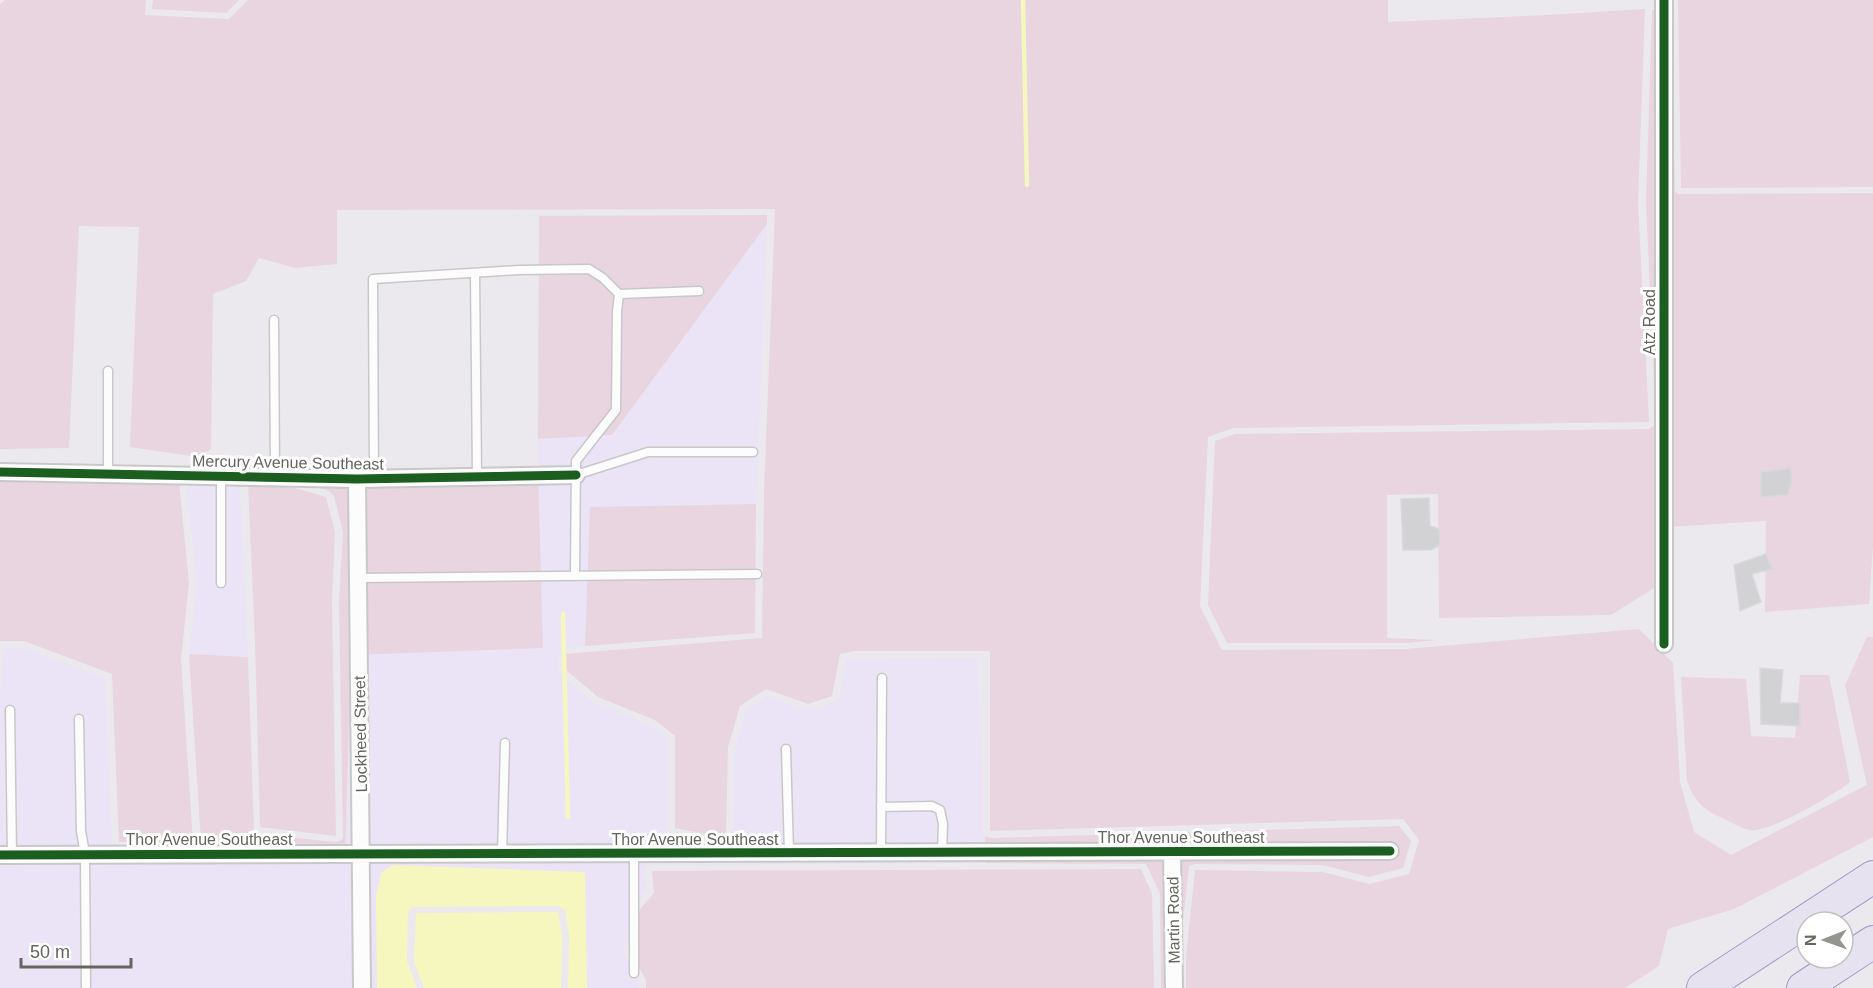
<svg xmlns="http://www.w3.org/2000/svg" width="1873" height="988" font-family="Helvetica,sans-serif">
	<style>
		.commercial { fill: #eae4f6 }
		.green { fill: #e8d5df }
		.water { fill: #f6f6bf }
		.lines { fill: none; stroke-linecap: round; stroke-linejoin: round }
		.stream { stroke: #f6f6bf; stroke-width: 4.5 }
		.building { fill: #d2d2d4; stroke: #d9d8dd; stroke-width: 1.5 }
		.service-casing { stroke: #c8c8c8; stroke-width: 11 }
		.minor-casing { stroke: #c8c8c8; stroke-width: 20 }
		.motorway-casing { stroke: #a496c5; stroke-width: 34 }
		.service { stroke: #fcfcfc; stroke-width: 8 }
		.minor { stroke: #fcfcfc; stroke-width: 16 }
		.motorway { stroke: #e7e2f0; stroke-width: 32 }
		.cycleway-casing { stroke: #fff; stroke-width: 13 }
		.cycleway { stroke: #1b5e20; stroke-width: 9 }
		.labels { text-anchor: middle; stroke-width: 6; stroke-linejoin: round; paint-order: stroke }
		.street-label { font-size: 16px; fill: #65665e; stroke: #fff }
	</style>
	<rect width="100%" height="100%" fill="#ebe9ee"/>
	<path class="commercial" d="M767 224 756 504 590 507 585 646 565 648 559 651V673L593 702 651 726 668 739V830L673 834 716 843 729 842 733 838 735 747 746 710 767 696 808 711 835 702 840 697 846 659 977 658 983 786V831L985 836 986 863 647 865 644 871 647 891 631 910 624 953 639 981V988H587L585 872 376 897 377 988H0V698L4 647 22 648 105 678 112 842 117 848 188 849 345 864 351 654 538 489V439L612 435Z
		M186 481 240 484 248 657 189 654 197 583Z"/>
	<path class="green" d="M5 0H146L145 15 229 19 248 0H1388V22L1549 15 1645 9 1638 202 1649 422 1233 428 1208 437 1200 606 1222 650 1405 649 1639 629 1673 663 1680 782 1694 832 1731 855 1867 785 1845 685 1867 637H1873V837L1734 909 1668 929 1659 966 1625 988H1186V957L1195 870 1323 872 1369 884 1409 874 1419 840 1403 819 990 831V651H854L840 654 832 696 808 704 766 689 740 706 728 747 726 836H715L675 828V736L655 720 598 697 566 670 565 654 762 638 764 493 775 209 337 210V264L295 268 259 258 246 281 213 294 211 449 198 457 130 447 139 227 79 226 69 448 0 449V4Z
		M153 0H239L226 13 152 9Z
		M1655 0H1671L1675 192 1679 194 1873 193V546L1869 604 1765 612 1766 521 1667 527 1662 583 1611 615 1439 618 1438 494 1387 495V638L1437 640 1405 643H1227L1208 605 1215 441 1235 434 1649 429 1656 424 1646 202 1652 10H1655Z
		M1678 0H1873V187L1681 188Z
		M767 215V224L612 435 538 439 539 216Z
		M340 469 538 472 543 648 351 655 345 864 188 849 198 848 201 842 189 654 248 657 254 831 259 834 335 842 340 841 343 838 339 601 343 532 334 496 329 491 298 481 252 476Z
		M0 481 179 482 189 583 181 659 193 843 119 842 112 674 24 641H0Z
		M248 484 295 488 326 497 335 532 332 601 336 836 260 827 255 640Z
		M756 504 755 633 585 646 590 507Z
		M1800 675H1829L1850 782C1834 795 1769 833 1750 830 1740 828 1729 821 1720 817 1703 810 1693 799 1687 781L1681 677 1746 679 1751 736 1795 738Z
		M1399 826 1411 841 1403 868 1369 877 1323 865 1195 864 1189 866 1179 957V988H1161L1160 894 1146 864 986 863 985 836 990 838Z
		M1141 869 1152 894 1154 988H646V980L631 953 637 913 654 893 652 871Z"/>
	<path class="water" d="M393 865 585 872 587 988H568L569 935 565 910 558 906 412 907 408 912 407 961 417 988H377L376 897 381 873Z
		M558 912 562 935 561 988H424L414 962 416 913Z"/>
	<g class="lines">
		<path class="stream" d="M1023 0 1027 185
			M563 614 568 817"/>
	</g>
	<path class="building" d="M1790 468 1792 478 1788 495 1761 497V472Z
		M1429 498 1430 526 1439 529 1440 545 1431 550H1403L1401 499Z
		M1766 554 1772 569 1752 574 1761 602 1740 611 1734 565Z
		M1760 668 1783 670 1780 703H1800V726L1761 724Z"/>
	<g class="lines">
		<defs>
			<path id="service" d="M475 273 477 477
				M274 320 275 478
				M108 474V371
				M576 475 648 452H753
				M374 479 373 279 519 270 589 269 603 278 619 294
				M575 576 576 461 616 410 617 312 619 294 699 291
				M358 578 757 574
				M221 583V477
				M10 710 12 855
				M79 719 81 831 85 854 86 988
				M786 749 789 853
				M881 807 932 806 940 810 943 824 942 852
				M881 853 882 678
				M502 854 505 743
				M634 973V854"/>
			<path id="minor" d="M1664 0V644
				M0 472 357 479 576 475
				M357 479 362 988
				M1172 852 1174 988
				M0 855 1390 851"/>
			<path id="motorway" d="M1703 988 1873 877
				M1803 988 1873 942"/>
		</defs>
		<use href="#service" class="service-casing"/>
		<use href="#minor" class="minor-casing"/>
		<use href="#motorway" class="motorway-casing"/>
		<use href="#service" class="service"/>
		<use href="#minor" class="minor"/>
		<use href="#motorway" class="motorway"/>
		<defs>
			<path id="cycleway" d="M1664 0V644
				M0 472 357 479 576 475
				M0 855 1390 851"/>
		</defs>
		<use href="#cycleway" class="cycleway-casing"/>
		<use href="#cycleway" class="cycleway"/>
	</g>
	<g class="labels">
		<g class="street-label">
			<text transform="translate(1649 322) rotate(-90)" y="6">Atz Road</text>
			<text transform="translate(288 462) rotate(1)" y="6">Mercury Avenue Southeast</text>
			<text transform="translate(360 734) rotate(-91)" y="6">Lockheed Street</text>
			<text x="1181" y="843">Thor Avenue Southeast</text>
			<text x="209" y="845">Thor Avenue Southeast</text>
			<text x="695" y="845">Thor Avenue Southeast</text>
			<text transform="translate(1173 920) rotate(-91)" y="6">Martin Road</text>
		</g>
	</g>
	<g transform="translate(1825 940) rotate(269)"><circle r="28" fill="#ffffff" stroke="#c1c2bf" stroke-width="1.5"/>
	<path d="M0-4.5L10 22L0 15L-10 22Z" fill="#949490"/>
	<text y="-9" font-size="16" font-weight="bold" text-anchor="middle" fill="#65665e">N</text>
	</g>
	<path d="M21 958v9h110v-9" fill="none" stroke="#65665e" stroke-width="3"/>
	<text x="30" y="958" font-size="18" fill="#65665e" stroke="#ffffff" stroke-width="4.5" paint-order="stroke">50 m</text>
</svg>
